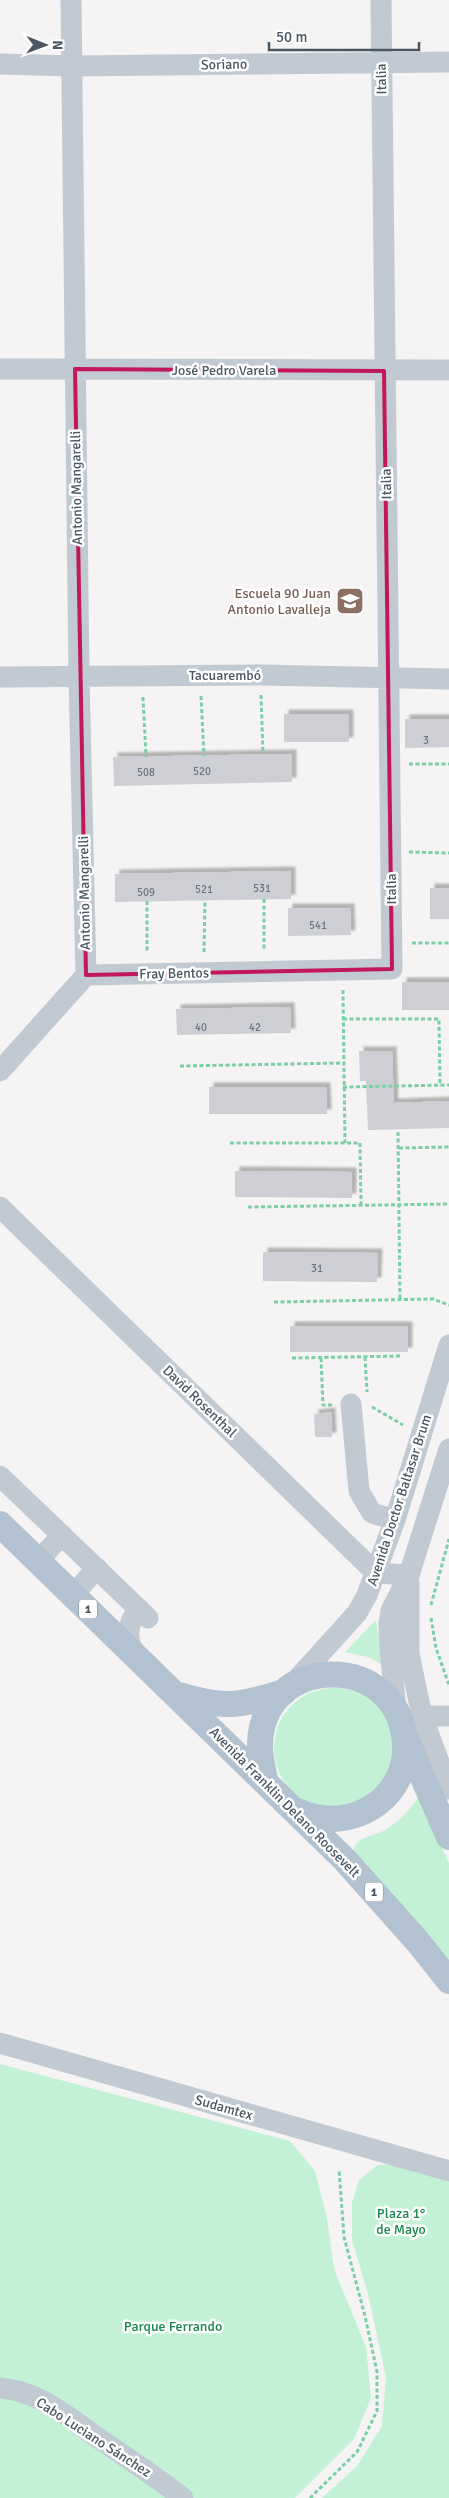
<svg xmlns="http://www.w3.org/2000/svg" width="449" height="2498" font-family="Signika,sans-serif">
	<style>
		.green { fill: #c3f1d5 }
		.building { fill: #cdcfd5; filter: url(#shadow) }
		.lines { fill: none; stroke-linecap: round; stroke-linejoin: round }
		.path { stroke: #7ad0a6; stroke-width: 3; stroke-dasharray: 4 2.5; stroke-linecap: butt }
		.minor { stroke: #c1cad2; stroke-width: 21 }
		.major { stroke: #b3c2d1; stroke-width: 26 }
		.marked { fill: none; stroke: #c2185b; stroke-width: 4; stroke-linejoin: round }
		.labels { text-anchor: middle; stroke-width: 5; stroke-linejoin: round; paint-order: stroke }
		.number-label { font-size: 11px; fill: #6b747e }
		.shield { fill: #fff; stroke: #808990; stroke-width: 1 }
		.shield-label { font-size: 12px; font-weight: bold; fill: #4a5661 }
		.street-label { font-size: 14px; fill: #4a5661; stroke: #fff }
		.education-label { font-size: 14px; fill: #785e54; stroke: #fff; text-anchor: end }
		.park-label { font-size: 14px; fill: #17864f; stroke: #fff }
	</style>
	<defs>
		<filter id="shadow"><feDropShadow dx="4.5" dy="-4.5" stdDeviation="1" flood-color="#0004"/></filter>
	</defs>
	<rect width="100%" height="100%" fill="#f5f3f3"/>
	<path class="green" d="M376 1620 383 1665 368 1657 345 1652Z
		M274 1748a60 60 0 1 1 120 0a60 60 0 1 1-120 0Z
		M418 1798 449 1863V1963L356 1854 354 1849C357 1837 373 1836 383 1831 398 1823 408 1811 418 1798Z
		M0 2064 290 2141 315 2171 327 2218 334 2269 366 2347 371 2398 354 2439 295 2498H0Z
		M401 2164 449 2178V2498H322L357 2466 382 2426 386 2377 368 2294 352 2240V2203L359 2180 378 2165Z"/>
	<path class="building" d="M284 714H349V742H284Z
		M405 719H449V747L405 748Z
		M292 754V782L114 786 113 757Z
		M291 871V899L115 902V874Z
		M430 888H449V919H430Z
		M288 908H350L351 935 288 936Z
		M402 982H449V1010H402Z
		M290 1007 291 1033 177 1035 176 1009Z
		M359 1051H392L394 1103 449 1101V1128L368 1130 366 1081H360Z
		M209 1087H326L327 1114H209Z
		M235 1171 352 1172V1198L235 1197Z
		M263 1252 378 1253 377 1282 263 1281Z
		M290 1326H408V1352H290Z
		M331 1412 332 1437H315L314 1414Z"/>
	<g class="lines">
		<path class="path" d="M261 695 263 754
			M201 696 204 756
			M143 697 146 757
			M409 764H449
			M409 852 449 853
			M264 899V951
			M147 901V953
			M412 943H449
			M204 952 205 900
			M343 990 345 1143
			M343 1019H439L440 1085
			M180 1066 343 1063
			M343 1087 449 1085
			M398 1132 400 1299
			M230 1143H360L361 1205
			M399 1148 449 1147
			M248 1207 449 1204
			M274 1302 433 1299 449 1305
			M365 1357 367 1392
			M292 1358 401 1356
			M321 1358 323 1405H333
			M372 1407 403 1425
			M431 1605 449 1539
			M431 1618 436 1648 449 1685
			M310 2498 357 2452 377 2411V2372L365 2316 344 2237 339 2169"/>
		<path class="minor" d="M71 0 79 677 86 975
			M0 64 71 66 449 62
			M0 369 449 370
			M0 677 261 675 449 679
			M0 1071 86 975 392 969 381 0
			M0 1207 376 1573 409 1575
			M351 1404 359 1491 372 1513 395 1520
			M0 1476 148 1618
			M38 1561 62 1535
			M409 1583V1654L422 1716 449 1789
			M73 1595 97 1568
			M135 1654C125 1638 127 1623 139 1609
			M291 1686 357 1613 367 1595 395 1520 449 1345
			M396 1711 390 1649 389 1624 391 1611 409 1575 449 1449
			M422 1716H449
			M0 2043 449 2171
			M0 2388C38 2390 71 2419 101 2440 129 2459 156 2477 183 2498"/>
		<path class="major" d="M0 1524 345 1860 418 1942 449 1981
			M179 1695C224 1709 239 1706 284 1692
			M406 1739 449 1837
			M266 1783C263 1771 260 1758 260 1746 260 1652 403 1649 405 1747 406 1768 395 1790 378 1803 353 1822 323 1823 295 1810"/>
	</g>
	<path class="marked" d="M75 369 384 371 392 969 86 975Z"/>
	<defs>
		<symbol id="school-square" viewBox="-11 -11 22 22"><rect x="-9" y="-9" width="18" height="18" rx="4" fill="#8d6e63" stroke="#fff"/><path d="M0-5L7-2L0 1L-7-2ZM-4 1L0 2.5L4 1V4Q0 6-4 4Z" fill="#fff"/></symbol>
	</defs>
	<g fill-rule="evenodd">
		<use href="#school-square" x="334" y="585" width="32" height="32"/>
	</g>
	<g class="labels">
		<g class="number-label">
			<text x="426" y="744">3</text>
			<text x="202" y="775">520</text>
			<text x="146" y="776">508</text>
			<text x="262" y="892">531</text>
			<text x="204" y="893">521</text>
			<text x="146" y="896">509</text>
			<text x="318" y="929">541</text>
			<text x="201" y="1031">40</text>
			<text x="255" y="1031">42</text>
			<text x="317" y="1272">31</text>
		</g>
		<g class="shield">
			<rect x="79" y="1599.5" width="18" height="19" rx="4"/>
			<rect x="365" y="1882.5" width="18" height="19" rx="4"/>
		</g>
		<g class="shield-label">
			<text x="88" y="1613">1</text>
			<text x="374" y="1896">1</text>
		</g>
		<g class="street-label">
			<text transform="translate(224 64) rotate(-1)" y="5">Soriano</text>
			<text transform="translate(381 79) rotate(-91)" y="5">Italia</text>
			<text x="224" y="375">José Pedro Varela</text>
			<text transform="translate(386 484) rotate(-91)" y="5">Italia</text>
			<text transform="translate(76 488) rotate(-91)" y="5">Antonio Mangarelli</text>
			<text x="225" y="680">Tacuarembó</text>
			<text transform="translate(391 889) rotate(-90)" y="5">Italia</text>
			<text transform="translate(84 893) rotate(-91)" y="5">Antonio Mangarelli</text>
			<text transform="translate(174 973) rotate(-1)" y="5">Fray Bentos</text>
			<text transform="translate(200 1401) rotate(44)" y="5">David Rosenthal</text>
			<text transform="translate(399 1500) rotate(-72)" y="5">Avenida Doctor Baltasar Brum</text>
			<text transform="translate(285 1802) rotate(45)" y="5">Avenida Franklin Delano Roosevelt</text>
			<text transform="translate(224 2107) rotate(16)" y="5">Sudamtex</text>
			<text transform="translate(94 2437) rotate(33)" y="5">Cabo Luciano Sánchez</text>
		</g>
		<g class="education-label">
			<text x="331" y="598">Escuela 90 Juan<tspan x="331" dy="16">Antonio Lavalleja</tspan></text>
		</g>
		<g class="park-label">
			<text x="401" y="2218">Plaza 1°<tspan x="401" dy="16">de Mayo</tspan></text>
			<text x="173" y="2331">Parque Ferrando</text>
		</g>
	</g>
	<g transform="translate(45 45) rotate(91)" stroke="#ffffff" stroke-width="4" paint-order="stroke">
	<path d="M0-4L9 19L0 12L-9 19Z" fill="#4a5661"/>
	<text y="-8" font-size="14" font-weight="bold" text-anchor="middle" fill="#4a5661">N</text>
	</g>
	<path d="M269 42v8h150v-8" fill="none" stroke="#4a5661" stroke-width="2.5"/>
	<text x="276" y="42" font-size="15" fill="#4a5661" stroke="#ffffff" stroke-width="4" paint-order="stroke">50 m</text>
</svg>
